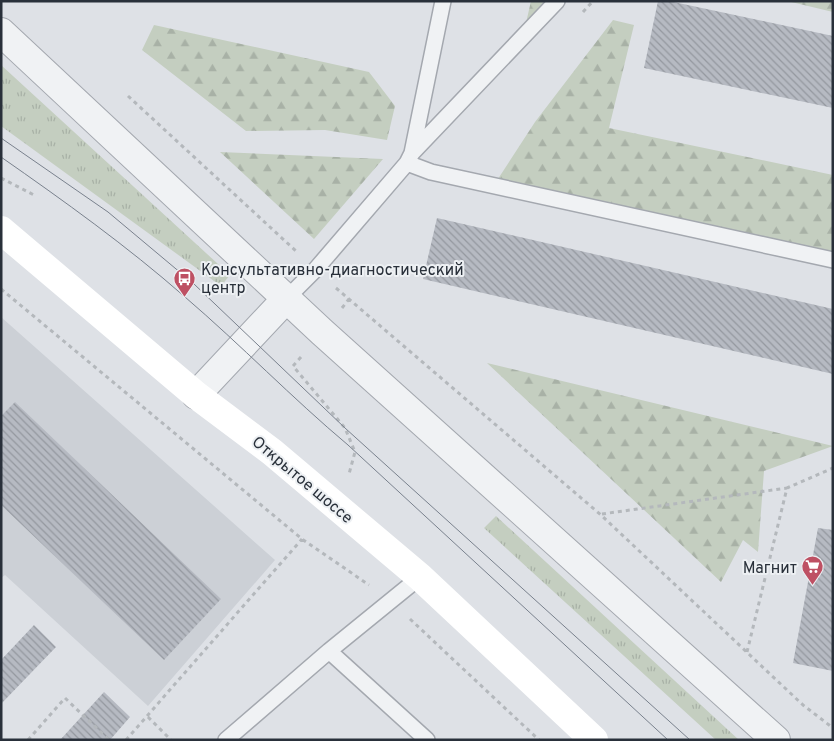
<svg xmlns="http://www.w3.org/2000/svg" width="834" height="741" font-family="Overpass,sans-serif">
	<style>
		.built { fill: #ccd0d6 }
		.grass { fill: url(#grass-tufts) }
		.forest { fill: url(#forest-firs) }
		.building { fill: url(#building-back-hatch) }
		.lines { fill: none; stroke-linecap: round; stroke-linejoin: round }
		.lane-casing { stroke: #a4a8af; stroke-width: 18 }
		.street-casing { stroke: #a4a8af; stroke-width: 30 }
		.path { stroke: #b4b8bc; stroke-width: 3; stroke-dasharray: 4 4; stroke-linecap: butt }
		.lane { stroke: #f0f2f4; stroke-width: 15 }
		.street { stroke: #f0f2f4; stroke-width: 28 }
		.secondary { stroke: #fff; stroke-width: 28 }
		.tram { stroke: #79818d; stroke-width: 1 }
		.labels { text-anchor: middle; stroke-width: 4; stroke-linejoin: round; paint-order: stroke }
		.poi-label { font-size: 16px; fill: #29303a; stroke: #edf0f3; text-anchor: start }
		.street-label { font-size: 16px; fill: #29303a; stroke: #edf0f3 }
	</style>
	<defs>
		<pattern id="grass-tufts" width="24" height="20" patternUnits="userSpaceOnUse" patternTransform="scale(1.25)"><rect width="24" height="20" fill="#c4cec0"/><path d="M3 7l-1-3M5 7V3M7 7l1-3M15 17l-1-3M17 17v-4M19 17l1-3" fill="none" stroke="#a8b1a6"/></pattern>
		<pattern id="forest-firs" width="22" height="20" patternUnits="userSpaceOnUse" patternTransform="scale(1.25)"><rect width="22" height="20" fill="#c4cec0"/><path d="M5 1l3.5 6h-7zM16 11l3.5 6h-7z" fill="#a8b1a6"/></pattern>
		<pattern id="building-back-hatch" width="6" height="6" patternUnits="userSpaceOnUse" patternTransform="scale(1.25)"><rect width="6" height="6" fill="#b6bac2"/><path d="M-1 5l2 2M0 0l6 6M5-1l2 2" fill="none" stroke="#94989f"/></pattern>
	</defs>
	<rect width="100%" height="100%" fill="#dee1e6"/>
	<path class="built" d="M1 317 275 560 148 706 5 575 1 578Z"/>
	<path class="grass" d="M1 65 230 275 221 286 1 126Z
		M496 516 739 740H716L484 528Z"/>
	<path class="forest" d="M531 1H545L526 23Z
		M787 1H833V12Z
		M613 20 634 25 609 128 833 175V261L496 182 535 122Z
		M154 25 369 72 395 106 387 140 325 130 246 131 142 50Z
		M220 152 383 159 314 239Z
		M487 363 833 446 764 471 758 552 743 540 721 582Z"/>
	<path class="building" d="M658 1H669L833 36V108L644 68Z
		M437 218 833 309V374L423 279Z
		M15 402 221 599 164 660 1 505V416Z
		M818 528 833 530V671L793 663Z
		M34 625 56 647 1 704V660Z
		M104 692 130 717 110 740H60Z"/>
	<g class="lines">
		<defs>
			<path id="lane" d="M412 153 443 1
				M407 163 431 172 833 260
				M286 299 316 269 407 163 412 153 557 1
				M329 651 427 740
				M226 740 329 651 420 577"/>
			<path id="street" d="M1 32 322 332 776 740
				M196 395 286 299"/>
		</defs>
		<use href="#lane" class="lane-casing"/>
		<use href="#street" class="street-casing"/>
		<path class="path" d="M583 12 593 1
			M128 96 297 252
			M1 178 36 196
			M336 288 601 515 803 705 833 728
			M1 289 302 539 369 585
			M342 308 349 299
			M301 357 293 366 345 428 355 452 349 474
			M602 514 787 488
			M410 619 539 740
			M747 652 787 488 833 468
			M148 717 171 740
			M28 740 65 698 109 740
			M126 740 302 539"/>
		<use href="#lane" class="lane"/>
		<use href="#street" class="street"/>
		<path class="secondary" d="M1 230 196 395 272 452 420 577 594 740"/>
		<path class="tram" d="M1 138 108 212 194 284 345 428 690 740
			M1 157C64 201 127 246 185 297 241 345 292 398 348 445L668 740"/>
	</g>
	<defs>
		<symbol id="bus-pin" viewBox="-11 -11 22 30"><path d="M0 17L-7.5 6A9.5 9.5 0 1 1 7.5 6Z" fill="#be5063" stroke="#edf0f3"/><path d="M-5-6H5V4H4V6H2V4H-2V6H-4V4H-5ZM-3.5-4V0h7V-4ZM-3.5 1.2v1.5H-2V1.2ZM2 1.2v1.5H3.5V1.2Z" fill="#fff"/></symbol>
		<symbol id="supermarket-pin" viewBox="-11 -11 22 30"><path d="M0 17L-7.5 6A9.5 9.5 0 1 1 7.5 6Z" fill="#be5063" stroke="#edf0f3"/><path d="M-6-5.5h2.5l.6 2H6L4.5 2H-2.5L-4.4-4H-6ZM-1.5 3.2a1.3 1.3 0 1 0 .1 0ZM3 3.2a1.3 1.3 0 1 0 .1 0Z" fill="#fff"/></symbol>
	</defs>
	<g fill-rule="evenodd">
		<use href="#bus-pin" x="172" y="266" width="25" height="34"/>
		<use href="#supermarket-pin" x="800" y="554" width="25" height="34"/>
	</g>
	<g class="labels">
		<g class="poi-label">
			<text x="201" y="275">Консультативно-диагностический<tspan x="201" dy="18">центр</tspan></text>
			<text x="797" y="573" text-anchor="end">Магнит</text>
		</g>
		<g class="street-label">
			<text transform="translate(303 479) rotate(40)" y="6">Открытое шоссе</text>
		</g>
	</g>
	<rect width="834" height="741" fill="none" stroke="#29303a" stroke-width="5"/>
</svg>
